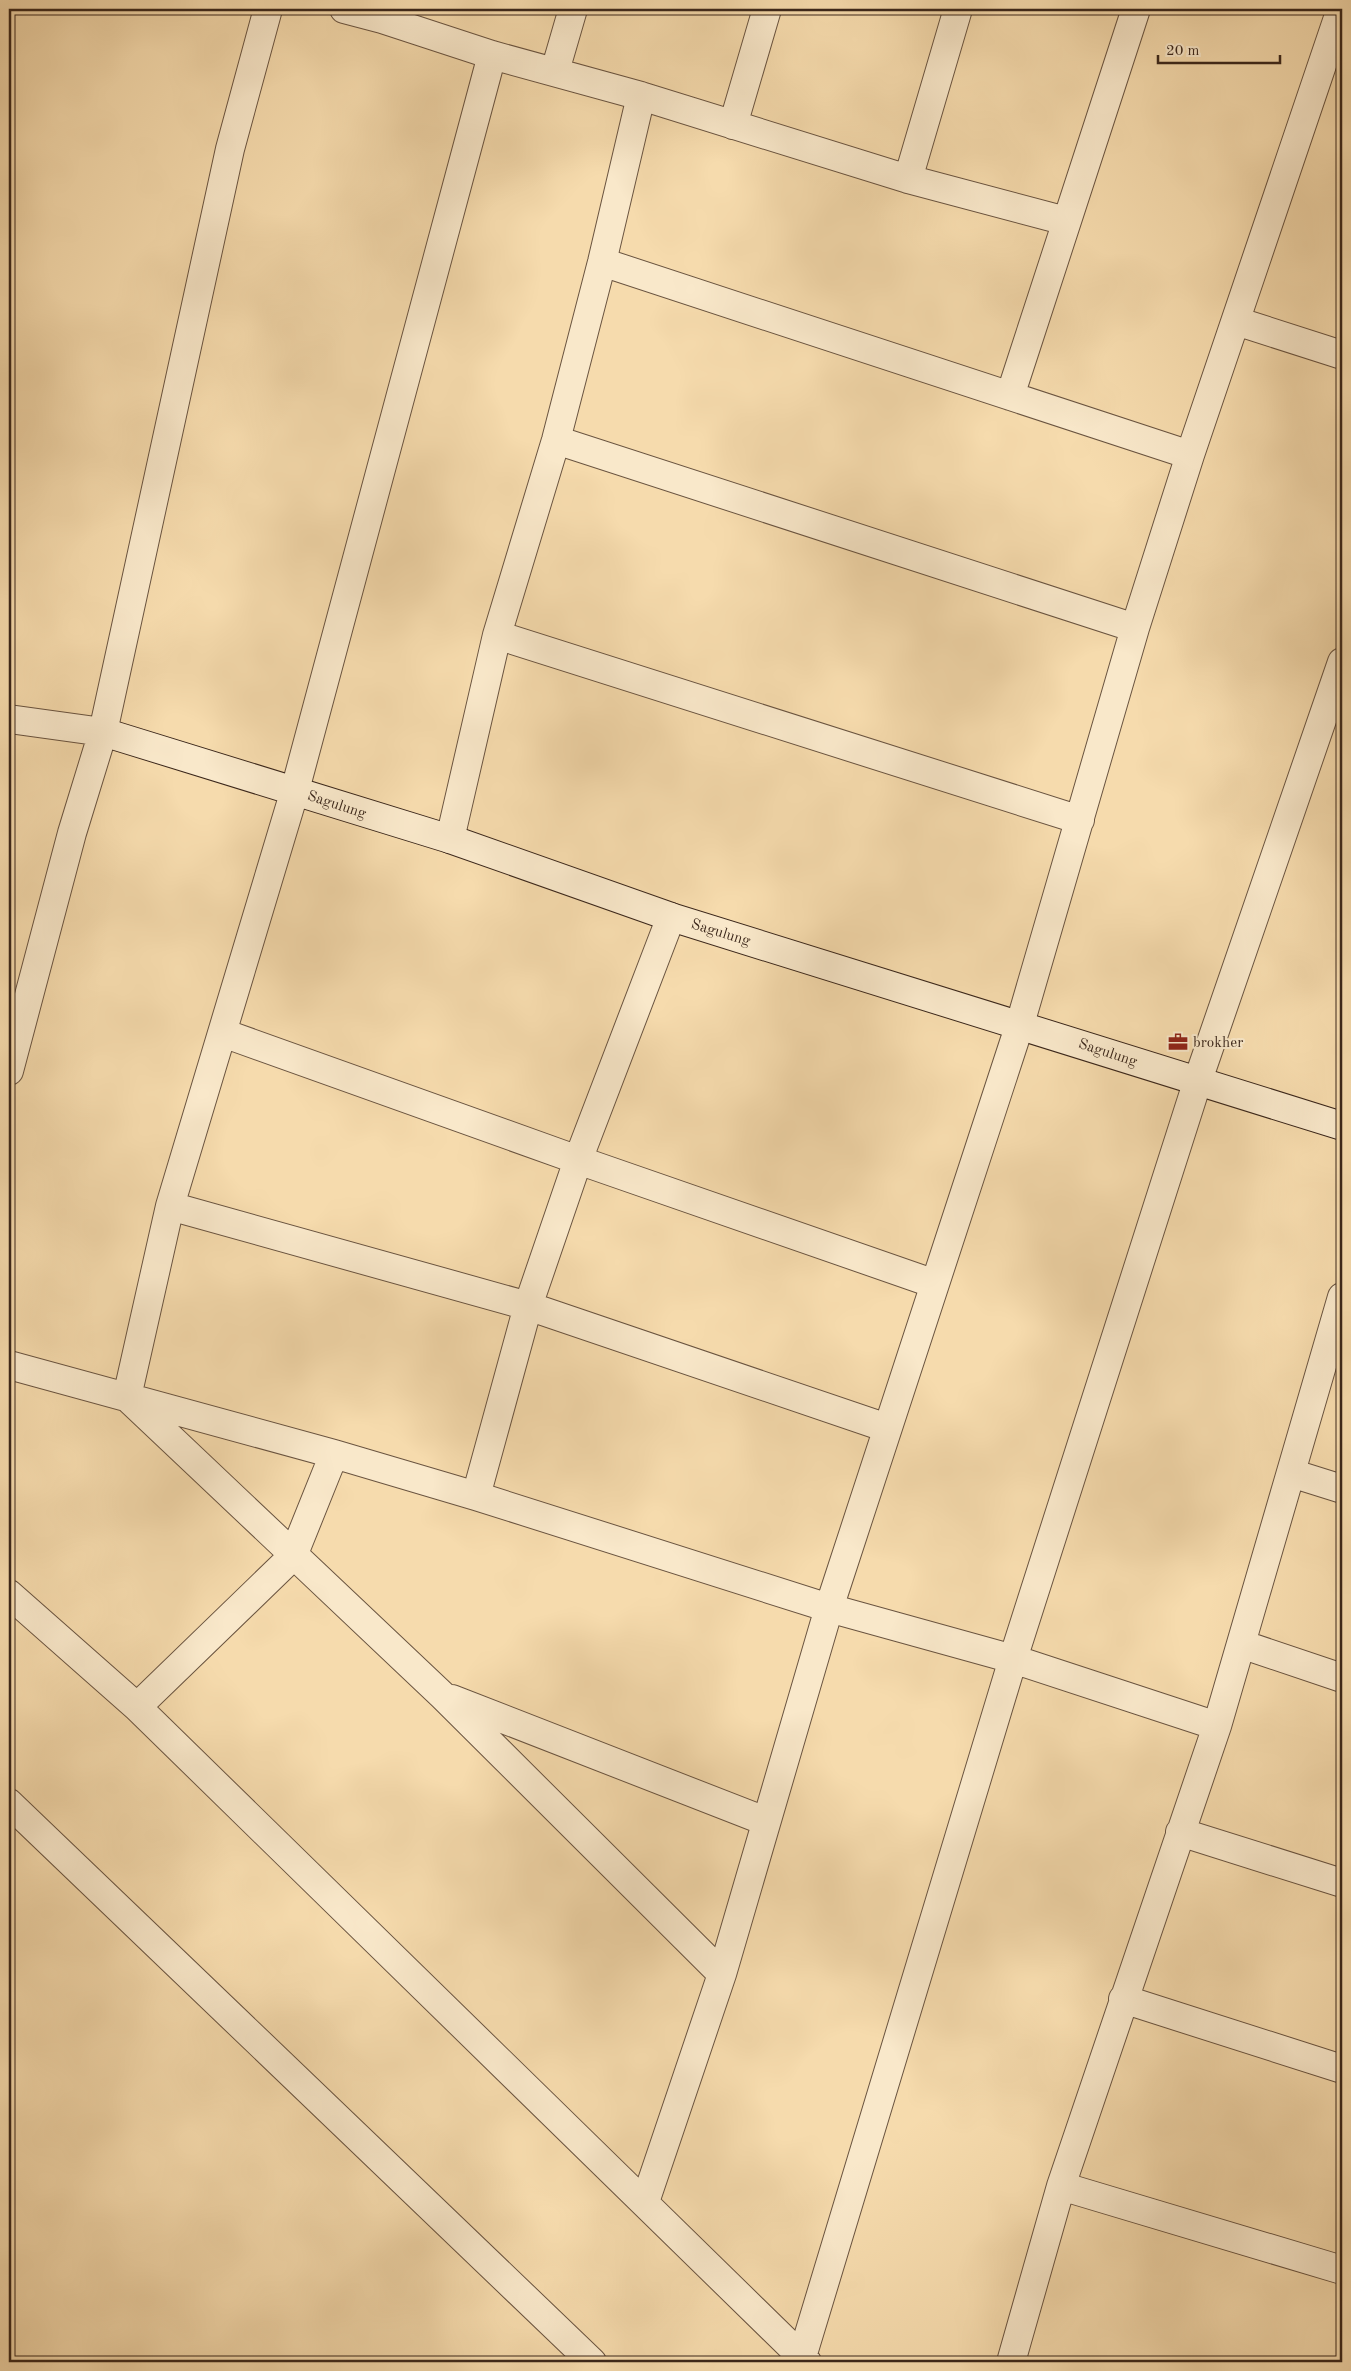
<svg xmlns="http://www.w3.org/2000/svg" width="1351" height="2371" font-family="'Old Standard TT',serif">
	<style>
		.lines { fill: none; stroke-linecap: round; stroke-linejoin: round }
		.street-casing { stroke: #6a5440; stroke-width: 30 }
		.secondary-casing { stroke: #3b271b; stroke-width: 30 }
		.street { stroke: #f9e8ca; stroke-width: 28 }
		.secondary { stroke: #f9e8ca; stroke-width: 28 }
		.labels { text-anchor: middle; stroke-width: 4; stroke-linejoin: round; paint-order: stroke }
		.street-label { font-size: 15px; fill: #3b271b; stroke: #f9e8ca }
		.poi-label { font-size: 15px; fill: #3b271b; stroke: #f9e8ca; text-anchor: start }
	</style>
	<rect width="100%" height="100%" fill="#f6dbad"/>
	<filter id="stains"><feTurbulence type="fractalNoise" baseFrequency=".004" numOctaves="4"/><feColorMatrix values="0 0 0 0 .2 0 0 0 0 .09 0 0 0 0 .02 0 0 0 .5 -.17"/></filter>
	<radialGradient id="worn" r=".72"><stop offset=".6" stop-color="#630" stop-opacity="0"/><stop offset="1" stop-color="#630" stop-opacity=".3"/></radialGradient>
	<g class="lines">
		<defs>
			<path id="street" d="M344 9 382 19 492 55 641 96 908 179 1066 221
				M492 55 295 790 170 1206 127 1397 443 1696 722 1974
				M555 71 573 9
				M733 125 767 9
				M908 179 958 9
				M602 262 1190 455
				M1236 321 1342 355
				M1010 396 1136 9
				M556 440 1135 628
				M497 635 1080 820
				M9 719 103 732
				M450 839 497 635 556 440 602 262 641 96
				M223 1033 578 1160 935 1284
				M9 1071 72 833 103 732 230 149 268 9
				M170 1206 528 1306 887 1428
				M9 1365 334 1454 476 1496 829 1608 1013 1659 1217 1726
				M1291 1473 1342 1489
				M476 1496 528 1306 578 1160 671 917
				M9 1594 137 1707 807 2362
				M1241 1644 1342 1678
				M452 1699 765 1821
				M137 1707 293 1556 334 1454
				M9 1803 592 2362
				M1180 1832 1342 1883
				M1123 1999 1342 2069
				M1061 2186 1342 2270
				M645 2202 722 1974 829 1608 1020 1024 1135 628 1190 455 1341 9
				M802 2357 1013 1659 1198 1080 1342 662
				M1011 2362 1061 2186 1217 1726 1342 1297"/>
			<path id="secondary" d="M103 732 450 839 671 917 1342 1126"/>
		</defs>
		<use href="#street" class="street-casing"/>
		<use href="#secondary" class="secondary-casing"/>
		<use href="#street" class="street"/>
		<use href="#secondary" class="secondary"/>
	</g>
	<defs>
		<symbol id="office-bare" viewBox="-9 -9 18 18"><path d="M-6-3h4V-5.5h4V-3h4V5H-6ZM-1-4.5V-3h2v-1.5ZM-6 0V1H6V0Z" fill="#8f2418" stroke="#f9e8ca" stroke-width="2.5" paint-order="stroke"/></symbol>
	</defs>
	<g fill-rule="evenodd">
		<use href="#office-bare" x="1164" y="1028" width="28" height="28"/>
	</g>
	<g class="labels">
		<g class="street-label">
			<text transform="translate(337 804) rotate(18)" y="5">Sagulung</text>
			<text transform="translate(721 932) rotate(17)" y="5">Sagulung</text>
			<text transform="translate(1108 1052) rotate(18)" y="5">Sagulung</text>
		</g>
		<g class="poi-label">
			<text x="1193" y="1047">brokher</text>
		</g>
	</g>
	<rect width="1351" height="2371" fill="none" stroke="#f6dbad" stroke-width="30"/>
	<rect x="10" y="10" width="1331" height="2351" fill="none" stroke="#3b271b" stroke-width="2.5"/>
	<rect x="15" y="15" width="1321" height="2341" fill="none" stroke="#3b271b"/>
	<path d="M1158 55v8h122v-8" fill="none" stroke="#3b271b" stroke-width="2.5"/>
	<text x="1166" y="55" font-size="15" fill="#3b271b" stroke="#f9e8ca" stroke-width="4" paint-order="stroke">20 m</text>
	<rect width="100%" height="100%" filter="url(#stains)"/>
	<rect width="100%" height="100%" fill="url(#worn)"/>
</svg>
